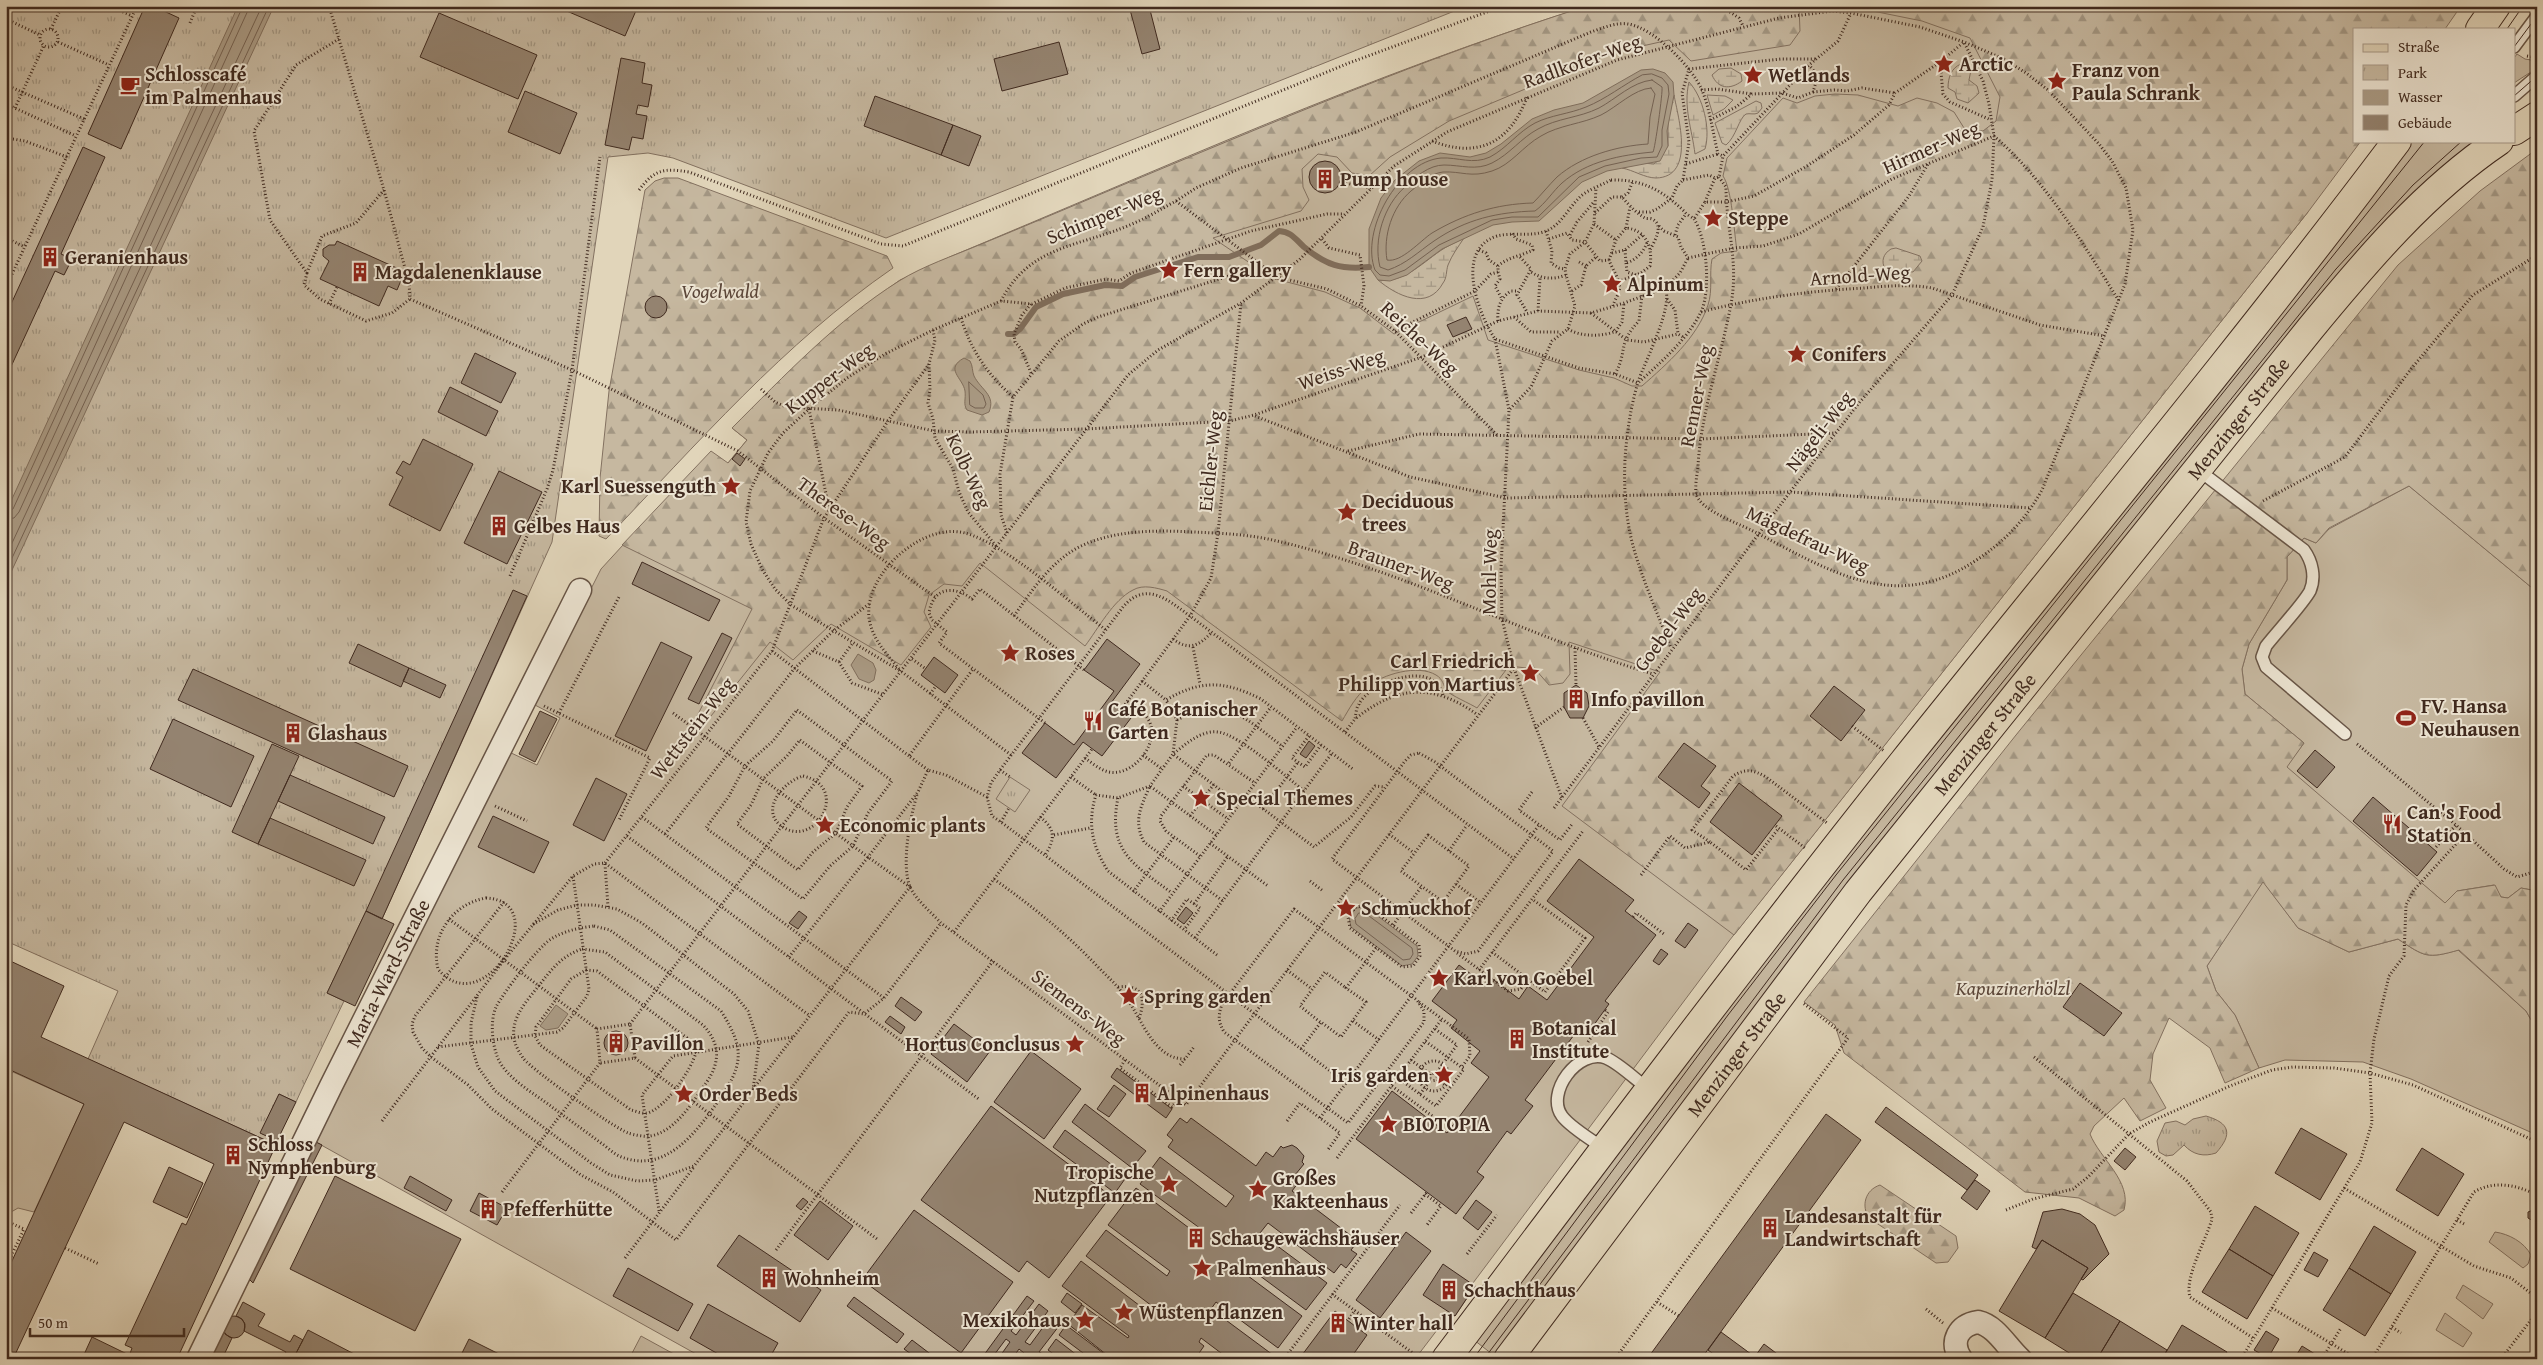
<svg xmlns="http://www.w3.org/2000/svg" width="2543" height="1365" font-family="'Gentium Book Plus',serif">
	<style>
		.green { fill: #c6b8a0; stroke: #837160 }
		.forest { fill: url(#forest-firs); stroke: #837160 }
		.wetland { fill: url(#wetland-marsh); stroke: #837160 }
		.park { fill: url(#park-tufts); stroke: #837160 }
		.water { fill: #aa9b85; stroke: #806e5c }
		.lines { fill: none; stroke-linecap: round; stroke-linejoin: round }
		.shore { stroke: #756252; stroke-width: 1 }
		.stream { stroke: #806e5c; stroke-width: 6 }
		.building { fill: #948370; stroke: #402a1f }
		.service-casing { stroke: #685546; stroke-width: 14 }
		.minor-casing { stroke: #685546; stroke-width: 25 }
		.primary-casing { stroke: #402a1f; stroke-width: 30 }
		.path { stroke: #402a1f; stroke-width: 3; stroke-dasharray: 1 2.5; stroke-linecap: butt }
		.service { stroke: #ece4d2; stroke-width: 11 }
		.minor { stroke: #ece4d2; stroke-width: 22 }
		.primary { stroke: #e1d5ba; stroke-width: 28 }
		.tram { stroke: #402a1f; stroke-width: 1 }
		.labels { text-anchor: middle; stroke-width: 4; stroke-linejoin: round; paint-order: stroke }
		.street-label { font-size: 20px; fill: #402a1f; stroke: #ece4d2 }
		.poi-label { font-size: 20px; font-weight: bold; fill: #402a1f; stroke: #ece4d2; text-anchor: start }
		.park-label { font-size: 20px; font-style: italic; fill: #5b4639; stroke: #ece4d2 }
	</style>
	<defs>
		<pattern id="forest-firs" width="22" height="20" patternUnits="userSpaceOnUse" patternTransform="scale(1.25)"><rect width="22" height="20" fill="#c6b8a0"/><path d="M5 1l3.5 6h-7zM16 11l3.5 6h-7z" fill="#a29682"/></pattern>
		<pattern id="wetland-marsh" width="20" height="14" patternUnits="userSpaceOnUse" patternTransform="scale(1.25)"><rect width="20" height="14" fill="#c6b8a0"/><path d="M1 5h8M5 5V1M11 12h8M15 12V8" fill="none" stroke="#a29682"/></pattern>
		<pattern id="park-tufts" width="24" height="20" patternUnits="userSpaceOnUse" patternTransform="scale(1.25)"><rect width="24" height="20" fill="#c6b8a0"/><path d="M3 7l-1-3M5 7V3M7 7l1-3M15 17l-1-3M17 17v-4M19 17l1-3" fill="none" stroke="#a29682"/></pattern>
	</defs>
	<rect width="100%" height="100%" fill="#e1d5ba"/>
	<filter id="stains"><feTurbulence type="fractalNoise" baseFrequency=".004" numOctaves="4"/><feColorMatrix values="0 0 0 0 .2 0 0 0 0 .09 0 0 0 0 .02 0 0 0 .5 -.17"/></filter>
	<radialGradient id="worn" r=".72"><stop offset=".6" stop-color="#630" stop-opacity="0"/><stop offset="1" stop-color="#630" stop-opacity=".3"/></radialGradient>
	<path class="green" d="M1588 6H2062L2308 212 1729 941 1473 1283 1475 1286 1455 1316 1450 1313 1415 1359H705L314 1141 509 752 537 765 560 718 533 704 601 569 623 545 728 463 747 440 732 428 825 339 867 304 900 280 952 256C1161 169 1370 74 1588 6Z
		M2517 54 2525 59 2537 61V68L2514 83V58Z
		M2410 141H2478L1495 1359H1489L1492 1354 1474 1340 1769 948Z
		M2409 486 2537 592V891L2521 888 2508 898 2501 897 2494 885 2457 891 2446 904 2286 767 2304 743 2245 694 2242 669 2249 644 2287 580V557L2304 538 2316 543 2329 529Z
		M2263 881 2298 928 2349 952 2398 939C2425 957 2427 959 2458 950L2526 1011 2537 1030V1135L2411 1079 2363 1062 2285 1060 2259 1068 2235 1015 2216 991 2207 966Z
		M13 1072 84 1104 34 1212 18 1208 6 1215V1080Z
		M2495 1232C2509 1234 2524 1242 2531 1255L2528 1264 2523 1268 2489 1242Z
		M2463 1285 2493 1304 2483 1319 2456 1298Z
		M2445 1313 2472 1333 2463 1347 2436 1330Z
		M641 1336 683 1359H629Z"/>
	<path class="forest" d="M1587 6H1805L1799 7 1800 31 1790 45 1691 61 1669 40 1611 53 1449 121 1390 157 1369 176 1352 173 1337 157 1318 154 1302 169 1303 187 1309 200 1301 211 1213 238 1272 278 1325 292 1360 308 1394 334 1473 296 1488 340 1579 370 1614 378 1632 386H1642C1667 364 1697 338 1708 305 1713 290 1709 274 1712 259L1721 253 1737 251C1734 232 1732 189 1723 176L1727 158 1783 98 1797 103 1815 96 1835 94 1858 95 1898 106 1917 98 1937 103 1954 112 1964 128 1983 131 1996 121 2000 97 1970 38 1922 21 1848 6H2461L2445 29H2354V141H2361L2308 212 1734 935 1562 806 1660 672 1569 642 1570 674 1563 683 1549 685 1535 669 1509 666 1477 708C1471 704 1450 695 1447 691 1443 685 1443 679 1436 675 1418 664 1383 674 1367 687 1356 696 1349 709 1342 721L1167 591C1157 588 1143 584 1133 590 1113 600 1098 629 1085 646L980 563 962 586 944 584 929 595 924 612 931 627 901 665 831 624 793 660 770 642 703 726 695 720 752 609 622 545 711 451 728 463 747 440 732 428C784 376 837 320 899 281 923 266 953 256 979 245 1023 227 1068 208 1113 189 1269 124 1426 57 1587 6Z
		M2537 149V592L2409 486 2329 528 2316 543 2304 538 2287 557V580L2249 644 2242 669 2245 694 2304 743 2287 767 2445 903 2457 891 2495 885 2501 897 2508 898 2521 888 2537 891V1030L2526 1011 2459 950C2427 959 2425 957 2398 939L2349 952 2298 928 2263 882 2207 966 2216 991 2235 1015 2259 1068 2225 1083 2210 1048 2169 1018 2153 1054 2150 1080 2166 1108 2140 1121 2124 1098 2094 1126 2090 1134C2100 1159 2132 1181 2124 1210L2115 1216 2079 1198 2025 1192 1844 1053 1835 1025 1804 1002 2016 735 2398 265 2480 191Z
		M664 178H678L887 256 893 268C784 343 697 444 606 539L599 536 600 478 609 391 645 190 655 181Z
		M1880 1185 1956 1236 1958 1248 1948 1262 1936 1263 1869 1218C1861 1206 1865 1190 1880 1185Z"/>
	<path class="wetland" d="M1961 64 1966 65 1971 70 1969 80 1977 86 1979 93 1968 103 1957 99 1955 92 1948 88C1948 78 1951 68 1961 64Z
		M1731 68 1741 74 1742 81C1730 90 1718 89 1712 75L1719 69Z
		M1689 82C1703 97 1711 129 1705 149L1695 154C1692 129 1683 107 1689 82Z
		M1674 95C1678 117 1696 177 1656 178 1645 178 1633 170 1622 168L1642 163 1654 164 1668 146V119Z
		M1707 95 1725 96 1733 100 1724 109 1713 115Z
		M1756 101 1761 103 1762 108 1758 113C1754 115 1750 113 1746 114 1739 118 1736 137 1726 145L1722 143 1715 123Z
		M1464 238C1458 247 1452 255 1448 265 1446 271 1447 278 1443 283 1428 311 1397 296 1378 280 1403 283 1420 265 1440 251 1447 246 1456 242 1464 238Z
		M1896 248 1920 256 1922 261 1913 272 1885 269C1881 261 1883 254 1891 249Z"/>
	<path class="park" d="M6 6H1467L886 238 673 158 648 153 608 157 552 542 382 919 366 911 327 993 344 1001 301 1091 296 1102 279 1094 261 1133 277 1141 276 1145 88 1059 118 991 6 941Z
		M1010 777 1030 790 1015 812 996 799Z
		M2206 1116C2230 1123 2233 1134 2216 1153 2204 1157 2193 1155 2184 1145L2173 1155 2166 1156 2159 1152 2157 1141 2165 1123 2176 1121 2185 1125 2193 1119Z"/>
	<path class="water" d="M238 6H274L6 583V512Z
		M1653 69 1665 73 1673 82 1674 95 1667 131 1668 146 1660 161 1607 171 1582 182 1539 221 1512 222 1493 225 1442 249 1407 275 1390 281 1378 280 1369 267V229L1381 198 1395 180 1419 161 1440 153 1470 157 1486 153 1501 144 1532 119 1554 110 1583 103 1641 70Z
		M964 358 970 361C973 366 972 371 974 376 981 390 996 395 989 412L982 415 967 410C963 404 966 399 965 391 963 378 944 369 964 358Z
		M858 654 873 663 876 670 874 680 869 683 859 679 851 665Z
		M1366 907 1417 946 1418 956 1412 964 1402 966 1351 927 1349 917 1356 908Z
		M556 1005 568 1014 558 1028 546 1030 540 1026Z"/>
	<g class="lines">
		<path class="shore" d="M1652 74 1662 78 1668 85 1669 94 1662 130V146L1657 157 1641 158 1605 166 1579 177 1538 217H1512L1492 220 1439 245 1405 270 1389 276 1380 275 1375 270C1360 231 1398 162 1441 158 1458 157 1473 165 1490 157 1507 148 1518 132 1535 123 1551 115 1569 114 1586 107 1606 99 1623 85 1642 75Z
			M1652 80 1662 87C1663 92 1655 149 1653 152 1621 155 1587 161 1562 183 1553 191 1546 203 1535 211 1498 212 1466 219 1434 241 1418 252 1406 264 1388 270L1380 267C1373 240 1384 205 1405 187 1415 177 1429 165 1444 165 1461 165 1476 171 1492 163 1510 154 1521 138 1538 129 1557 118 1579 118 1599 108 1616 99 1632 82 1652 80Z
			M1651 88 1655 94 1650 117 1648 144C1617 146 1581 156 1557 177 1549 185 1541 195 1533 203 1496 204 1464 214 1432 233 1420 241 1401 263 1387 260 1383 236 1392 207 1411 191 1420 184 1431 173 1443 172 1461 171 1471 178 1492 171 1511 165 1523 146 1541 136 1559 125 1582 124 1601 115 1617 107 1634 89 1651 88Z
			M969 382 983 395 986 404 984 408H975L970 405Z
			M6 513 13 509 243 6
			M6 519 14 518 19 512 250 6
			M6 556 262 6
			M6 571 269 6
			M1359 913H1365L1412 948 1413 954 1410 959 1403 960 1356 924 1355 919Z"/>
		<path class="stream" d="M1008 334H1014L1020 329 1036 307 1063 294 1105 285 1122 286 1135 277 1198 257H1229L1261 245 1279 231C1292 232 1295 239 1304 247 1326 265 1341 270 1369 267"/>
	</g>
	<path class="building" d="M145 6H153L179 18 121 149 88 134Z
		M555 6H638L625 36Z
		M1129 6H1149L1160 49 1142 54Z
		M439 13 537 55 518 99 420 57Z
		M1059 42 1068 74 1002 91 994 59Z
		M621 58 645 63 642 83 652 85 648 107 638 105 636 114 647 116 643 139 632 137 629 150 605 145Z
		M525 91 577 113 560 154 508 132Z
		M875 96 953 125 941 155 864 126Z
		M953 125 981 136 969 166 941 155Z
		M83 147 105 157 61 254 72 259 64 275 55 271 9 371 6 370V315Z
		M1309 177a16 16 0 1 1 32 0a16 16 0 1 1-32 0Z
		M337 241 399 269 396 275 402 278 397 290 388 286 379 306 320 279 329 261 323 256V249L329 245H335Z
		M645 307a11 11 0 1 1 22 0a11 11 0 1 1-22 0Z
		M1466 317 1472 329 1453 337 1447 325Z
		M475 353 516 373 501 403 461 383Z
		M450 387 498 411 486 436 438 412Z
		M423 439 473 464 440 531 389 505 403 477 396 473 403 461 410 465Z
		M737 453 745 459 740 466 732 459Z
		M499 471 542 492 507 564 464 543Z
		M642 562 720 600 709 621 632 584Z
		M513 590 527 596 382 919 366 911Z
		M722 633 732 638 699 704 688 699Z
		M1107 639 1140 664 1111 703 1131 718 1102 756 1083 742 1056 778 1022 753 1045 723 1074 745 1078 740 1114 691 1084 670Z
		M661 642 692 657 646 751 615 736Z
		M358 644 409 668 401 687 349 663Z
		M934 657 958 675 945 693 921 675Z
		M409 668 446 685 440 698 403 681Z
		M193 669 408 766 394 797 178 700Z
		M1576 685 1587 693 1589 706 1583 718H1570L1564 707V693Z
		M1834 686 1865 710 1841 741 1810 716Z
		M540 711 557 719 535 762 519 754Z
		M173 719 254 756 231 807 150 769Z
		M1309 741 1315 746 1306 758 1300 754Z
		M1684 743 1716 766 1701 786 1710 793 1699 808 1658 777Z
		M272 744 299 756 258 844 232 832Z
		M2315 750 2335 767 2317 788 2297 771Z
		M290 775 385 817 373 844 278 801Z
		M596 778 627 794 604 841 573 825Z
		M1739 783 1782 816 1752 855 1710 822Z
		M2373 797 2437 852 2417 876 2353 821Z
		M493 816 549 842 534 873 478 847Z
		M270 818 366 860 354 886 258 844Z
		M1579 859 1634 900 1625 911 1656 935 1605 1001 1609 1004 1588 1033 1580 1027 1525 1100 1533 1106 1511 1134 1507 1131 1477 1172 1484 1177 1456 1214 1356 1139 1392 1091 1447 1133 1489 1077 1471 1063 1480 1051 1451 1028 1457 1020 1432 1001 1459 965 1484 984 1490 977 1519 999 1528 986 1547 1000 1594 937 1547 901Z
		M1186 907 1193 913 1184 924 1177 919Z
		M366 911 394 924 355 1006 327 993Z
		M799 911 807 917 798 929 789 923Z
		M1688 923 1698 930 1685 948 1675 941Z
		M1661 949 1668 954 1659 965 1653 961Z
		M6 959 64 986 41 1037 276 1145 177 1359H128L132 1348 125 1345 182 1223 186 1225 214 1164 124 1122 13 1359H6V1274L84 1104 6 1068Z
		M2080 983 2122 1013 2104 1036 2063 1007Z
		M901 997 922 1012 915 1021 895 1006Z
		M890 1016 905 1027 901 1034 885 1022Z
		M954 1024 990 1051 967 1082 931 1054Z
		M604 1043a12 12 0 1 1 24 0a12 12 0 1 1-24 0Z
		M1031 1051 1081 1089 1044 1139 994 1102Z
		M1117 1068 1172 1109 1166 1118 1111 1077Z
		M1114 1085 1126 1094 1109 1117 1097 1109Z
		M279 1094 296 1102 277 1141 260 1133Z
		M1085 1104 1146 1151 1132 1168 1072 1122Z
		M991 1106 1111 1196 1049 1278 1027 1261 1019 1272 921 1200Z
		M1886 1107 1978 1175 1967 1190 1875 1122Z
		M1826 1114 1861 1140 1701 1359H1647Z
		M1180 1118 1187 1123 1191 1118 1256 1166 1266 1152 1273 1157 1281 1146 1283 1148 1292 1145 1297 1148 1304 1156 1302 1162 1304 1164 1295 1175 1301 1179 1292 1191 1358 1241 1351 1250 1357 1254 1346 1268 1341 1264 1334 1273 1268 1223 1260 1233 1327 1283 1306 1310 1244 1264 1240 1270 1302 1316 1278 1348 1216 1302 1211 1309 1273 1355 1271 1359H1229L1201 1338 1199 1342 1204 1346 1195 1359H1112L1068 1324 1082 1305 1128 1338 1129 1336 1062 1286 1081 1261 1148 1312 1152 1306 1086 1256 1106 1230 1167 1276 1170 1271 1108 1225 1136 1188 1197 1234 1201 1229 1140 1184 1160 1157 1226 1207 1234 1196 1168 1147 1173 1140 1167 1135Z
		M2301 1128 2347 1154 2320 1200 2275 1173Z
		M1065 1130 1127 1176 1115 1193 1053 1147Z
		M314 1141 322 1145 253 1283 247 1277Z
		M2125 1148 2136 1157 2125 1170 2114 1161Z
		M2422 1148 2464 1174 2438 1216 2396 1190Z
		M169 1167 203 1183 187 1218 153 1202Z
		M335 1176 461 1239 415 1331 290 1269Z
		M410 1176 452 1200 446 1211 404 1188Z
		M1975 1180 1990 1191 1977 1210 1961 1198Z
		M479 1193 507 1208 497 1225 470 1211Z
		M803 1198 808 1202 801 1210 796 1206Z
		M1476 1200 1492 1212 1478 1230 1463 1218Z
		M820 1201 853 1226 828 1260 794 1235Z
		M2255 1206 2299 1233 2273 1276 2229 1249Z
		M2062 1209 2080 1214 2095 1225 2109 1254 2083 1280 2081 1279 2088 1268 2042 1240 2036 1249 2032 1247 2043 1212Z
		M914 1210 1013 1282 961 1353 862 1280Z
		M2533 1210 2537 1212V1219L2533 1221 2528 1218V1212Z
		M2374 1226 2416 1252 2391 1294 2349 1268Z
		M1406 1232 1431 1251 1380 1318 1356 1300Z
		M739 1235 821 1290 800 1322 717 1266Z
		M2042 1240 2088 1268 2045 1338 1999 1311Z
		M2229 1249 2273 1276 2247 1319 2202 1292Z
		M2314 1252 2328 1260 2318 1277 2304 1270Z
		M1443 1264 1475 1286 1455 1316 1423 1295Z
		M628 1268 693 1304 678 1331 613 1296Z
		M2349 1268 2391 1294 2365 1336 2323 1310Z
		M1067 1293 1082 1304 1075 1313 1061 1302Z
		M2073 1293 2120 1321 2097 1359H2079L2045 1338Z
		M1027 1296 1034 1301 1011 1331 1016 1335 1039 1304 1048 1311 1025 1342 1030 1345 1052 1315 1062 1322 1039 1352 1052 1359H1020L1024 1353 1019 1349 1012 1359H998L1010 1342 1006 1339 991 1359H981Z
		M854 1297 904 1334 897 1343 847 1306Z
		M243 1302 265 1314 258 1326 290 1342 294 1335 303 1340 293 1359 283 1357 286 1352 244 1331 245 1324 242 1319 236 1316Z
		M708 1304 778 1343 769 1359H727L690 1338Z
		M1335 1311 1367 1335 1350 1359H1299Z
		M223 1327a11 11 0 1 1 22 0a11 11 0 1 1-22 0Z
		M2120 1321 2167 1350 2162 1359H2097Z
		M1066 1325 1111 1359H1091L1059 1335Z
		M2182 1325 2227 1352 2223 1359H2162Z
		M223 1328 225 1334 232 1338 222 1359H208Z
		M308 1330 360 1357 359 1359H293Z
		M2266 1331 2279 1339 2268 1358 2254 1350Z
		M1721 1332 1755 1357 1753 1359H1720L1708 1350Z
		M92 1337 127 1354 125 1359H82Z
		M469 1339 509 1359H459Z
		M1056 1339 1082 1359H1060L1048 1350Z
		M912 1340 937 1359H918L904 1349Z
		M1764 1344 1784 1359H1753Z
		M2302 1346 2323 1359H2294Z
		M2537 1346V1359H2527Z"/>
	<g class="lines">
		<defs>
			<path id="service" d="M2514 47 2537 16
				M2514 96 2537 76
				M2197 469 2304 550C2312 561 2316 577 2310 591 2303 604 2276 633 2266 646L2262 657 2266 667 2345 734
				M1605 1149C1593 1141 1570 1127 1562 1116 1545 1093 1578 1048 1606 1058 1619 1063 1638 1082 1650 1090"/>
			<g id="minor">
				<path id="s1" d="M198 1359 331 1086 580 590"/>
				<path d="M1961 1359C1949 1341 1959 1325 1978 1322 1996 1326 2006 1346 2020 1359"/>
			</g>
			<g id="primary">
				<path d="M2480 29 2496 6"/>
				<path d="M2514 131 2537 116"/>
				<path d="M1446 1359C1597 1158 1748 957 1904 761 2069 555 2238 352 2397 141"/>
				<path id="s2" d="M1508 1359 1858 892 2310 329C2366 261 2425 191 2499 141"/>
			</g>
		</defs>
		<use href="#service" class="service-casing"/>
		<use href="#minor" class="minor-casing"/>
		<use href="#primary" class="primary-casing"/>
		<path class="path" d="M110 6 132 16
			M329 6 384 190 409 283 410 299 572 370 738 451 824 518 935 597
			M1721 6 1739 18 1743 26
			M6 19 40 35
			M190 23 197 6
			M40 38a9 9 0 1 1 18 0a9 9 0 1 1-18 0Z
			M51 29 62 6
			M339 39 296 65 254 131 270 220 307 273 322 236 356 223 384 190
			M58 42 109 65
			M2527 56 2537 58
			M1940 62 1943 94 1950 102 1991 120
			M6 85 84 119
			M1701 90 1717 89 1752 94
			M1813 92 1834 90 1847 91 1862 88 1895 93
			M6 104 76 136
			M15 108 44 45
			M1710 120 1736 107 1752 94 1782 93 1798 98 1813 92 1818 76 1809 65
			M6 138 25 141 67 157
			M1432 141C1478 159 1510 143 1527 97
			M1686 164 1718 154
			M1611 180C1643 179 1663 191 1685 212 1687 215 1692 217 1694 219 1707 238 1711 291 1701 312 1687 340 1661 362 1638 383L1615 374 1579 368 1495 339C1478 313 1454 250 1497 236 1512 232 1532 237 1546 231 1560 226 1568 209 1578 199 1586 190 1600 186 1611 180Z
			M1683 180 1709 175 1715 178
			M1339 182 1372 188
			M639 190C655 169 664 168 689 172L881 244 903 246 1349 63 1503 6
			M1622 197 1628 193 1633 181
			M1176 201 1196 188 1241 168 1356 132 1591 32C1603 28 1616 22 1628 24 1654 28 1692 67 1702 90 1710 110 1713 133 1718 154L1723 156
			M1705 202 1715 178 1719 177 1723 156 1809 65 1838 41 1851 13
			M1639 212H1650L1657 209 1672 198 1677 186 1683 180 1689 142 1682 93 1689 69 1781 59H1816
			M1595 213 1612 197H1622C1628 204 1636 213 1645 218 1647 219 1650 218 1652 219 1665 225 1654 242 1650 250
			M1594 224 1616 240
			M1659 226 1664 231 1678 237 1681 247 1688 258
			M1626 228 1630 207
			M1546 231 1552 251 1551 263 1559 268 1565 269
			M1570 235 1577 222 1593 203
			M1675 235 1678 225 1686 214
			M6 238 25 247
			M1322 239 1329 248 1360 255 1364 286 1361 306
			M1549 239 1567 233 1572 240 1585 242 1600 261 1609 260C1612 269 1622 282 1619 291 1618 296 1614 301 1613 306
			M1479 250 1486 253 1489 260 1498 266
			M1625 250 1626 263C1636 260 1644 252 1647 242
			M1612 253 1625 250 1643 234
			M1520 257 1531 269 1517 295 1527 312
			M1688 258 1734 248 1763 246 1799 234 1892 179 1994 136C2046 181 2082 242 2119 301
			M1609 260 1616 240 1626 228C1646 230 1653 247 1650 266L1641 273 1620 281
			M1579 262 1586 266
			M1626 263 1627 272 1636 275
			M1498 272 1500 279 1495 286 1502 299
			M307 273 304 285 320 299 366 321 392 313 410 299
			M1566 275 1565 269 1570 254 1585 242 1594 224 1596 188
			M6 287 137 6
			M1665 288C1674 306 1645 361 1638 382 1633 399 1629 419 1627 438 1623 468 1624 504 1630 533 1637 568 1658 614 1671 648
			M1836 289 1909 196 1928 164
			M1572 291 1581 285 1586 266 1596 257
			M1667 299 1675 310 1678 334
			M1001 301C1030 244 1081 247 1132 224 1147 218 1161 209 1176 201L1277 277 1327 289 1361 306 1395 331 1498 436
			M329 304 337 287
			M1538 311 1540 278
			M1701 312C1754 298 1809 291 1864 288 1887 286 1909 284 1932 288L2040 325 2105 336
			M1591 313 1627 340 1644 342 1678 334 1683 337
			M1514 317 1531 332H1560
			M961 318C971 350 987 374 1013 397
			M1498 321C1497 308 1500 298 1511 291H1518
			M1568 329C1581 337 1602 337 1616 331L1622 322 1624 303
			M933 330 935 340 929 364 930 390 928 403 933 419 935 438 953 469 959 492 968 512 997 547
			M1395 331 1475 291 1491 274 1498 272V266C1508 257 1521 256 1533 250L1532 245 1516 239 1512 233
			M1495 339 1509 410 1501 568 1502 619 1514 668 1562 798
			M1031 373 1021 349 1015 342 1014 334 1022 315 1031 304
			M1615 374C1628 351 1617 344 1639 321L1642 295
			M761 389 775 402 786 407 838 410 934 431 970 432 1086 429 1230 421 1254 415 1422 357 1498 321 1538 311 1591 313 1624 303 1665 288 1680 273 1688 258
			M809 409 829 509
			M1510 409 1531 387 1552 341 1568 329 1575 306 1566 275C1553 280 1542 279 1531 272
			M1255 416 1410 477 1506 498 1790 492 2031 508
			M1348 451 1419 434 1700 439 1836 433
			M2263 501 2345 457 2411 369 2473 295 2537 255
			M1007 533 1001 515 1000 474 1013 397 1059 341 1083 324 1098 317 1261 266
			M510 576 547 489 553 470 572 370 600 157
			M1014 616C1033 589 1051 561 1081 546 1115 530 1156 530 1193 532 1217 533 1243 534 1268 539 1401 568 1522 635 1653 674
			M1173 639C1189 651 1199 646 1212 632
			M1193 647 1200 684
			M1575 648 1576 685
			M772 651 909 756
			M813 651 839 662 852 683 884 695
			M912 659 926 669
			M839 662 852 644
			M899 669C886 653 872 639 869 618 864 574 922 522 965 533 1006 544 1070 603 1106 630
			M1142 681 1166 700
			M930 694 936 686
			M1443 695C1441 689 1438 683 1432 680 1413 668 1369 685 1359 704 1356 708 1356 714 1355 719 1398 685 1433 683 1478 715
			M544 706 650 758 619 820
			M797 710 892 781 868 813 853 846 830 866 803 899 706 828 729 796 745 766 773 741Z
			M1121 710 1190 616 1211 578 1218 533 1241 303
			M559 713 620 595
			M673 713 868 857 918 792 928 770 946 775 987 797 991 783 1000 770 1123 607C1146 580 1168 600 1190 616L1514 859
			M1583 718 1599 747
			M1177 720C1224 694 1245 718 1282 746
			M1045 723 939 643 947 632 932 620 929 613C933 587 954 585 972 599L980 589 1084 670
			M1852 726 1884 751
			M1535 728 1564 707
			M1345 732 1355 719
			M1309 736 1292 758 1305 767 1321 745
			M800 740 862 786 847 807 836 833 813 852 798 870 737 824 751 805 763 779 787 756Z
			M2357 744 2456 825 2504 869 2517 877 2534 872 2537 869
			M1419 753 1435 762 1553 851 1478 951 1466 954 1455 951 1332 859 1405 761 1411 755Z
			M1011 755 902 672 791 605 775 589 762 569 751 544 746 522 750 491 768 453 783 433 809 409 847 378 885 354 933 330 1001 301 1032 304 1065 288 1106 279 1119 281 1131 273 1251 231 1327 214H1344
			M1143 755 1162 769
			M1085 758C1092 763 1100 770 1109 772 1134 777 1162 741 1148 719 1143 711 1134 706 1127 701
			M1229 763 1271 707
			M928 770 909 756 973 669
			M1000 770 1010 777
			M803 776C852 787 814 852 780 825 760 808 785 781 803 776Z
			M1071 777 1096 795
			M1183 786 1228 819
			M1532 792 1519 810 1560 840 1573 823
			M917 795C910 817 901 865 910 887 916 900 931 912 941 923L1186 1105 1514 668
			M1246 796 1314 847 1351 817 1375 786 1385 787
			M987 797 992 816 1001 822 1346 1083
			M1118 798C1107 851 1134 865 1172 893
			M1239 804 1173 754C1186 744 1201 730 1218 732 1238 734 1287 777 1304 791
			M495 806 527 821
			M1554 808 1790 492 1859 403 1952 295 1983 227 1992 180 1994 136 1989 104 1983 81 1964 42 1940 62 1895 93 1889 105 1854 135 1807 166 1754 196 1726 202H1705L1694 219
			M1263 809 1298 762
			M1190 816 1214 784
			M642 817 884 998
			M1040 817C1056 829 1055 840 1045 855
			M1001 822 1009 808
			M1776 826 1805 848
			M665 834 794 669 832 632 869 604
			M1389 834 1414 853
			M1054 835 1090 828
			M1216 835 1150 786C1141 806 1133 821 1144 842L1223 901
			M1428 835 1469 866 1443 902 1401 871Z
			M627 836 980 1100
			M1710 842 1692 830 1733 776C1746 768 1754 770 1766 777L1827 823
			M1210 843 1268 886
			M2436 847 2456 825
			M1449 851 1467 825
			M1200 856 1166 831 1160 821 1161 816 1207 755H1214L1255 783
			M605 863 772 651 824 518 888 421 929 364
			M605 864 608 907
			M1641 875 1670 836 1685 848 1710 842 1746 870 1779 828
			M994 879C1033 907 1066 933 1099 968 1109 978 1119 987 1127 999 1143 1021 1154 1059 1185 1059L1194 1047
			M1310 881 1323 891
			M1456 884 1481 903
			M1133 892 1174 837
			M486 898C556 901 484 1025 438 969 430 936 452 904 486 898Z
			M504 902 415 1016 412 1024 413 1032 422 1048 431 1057 468 1085 492 1109 581 1175 613 1192 676 1240 849 1012 864 1014 884 998 941 923
			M1194 904 1228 856
			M1366 905 1419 945 1420 956 1413 966 1402 967 1350 928 1348 917 1356 907Z
			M1294 909 1417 1000 1424 1011V1022L1348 1123 1224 1032C1218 1021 1218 1016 1222 1004Z
			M1159 912 1297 727
			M1633 917 1636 913 1664 934
			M449 919 597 1029
			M1171 921 1187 899 1200 908 1184 930
			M1393 925 1422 886
			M594 926 610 930 721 1011C746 1050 743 1066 717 1103 694 1135 664 1175 619 1156 613 1153 607 1147 601 1143 585 1131 568 1119 552 1107 534 1093 505 1078 497 1056 492 1042 490 1021 496 1007 504 992 537 948 551 939 564 931 578 928 594 926Z
			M954 932 1092 749
			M1195 938 1332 753
			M582 949 605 952 703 1025C720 1043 721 1062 706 1083 693 1102 675 1132 650 1136 645 1137 634 1135 628 1133 613 1127 533 1071 523 1058 519 1052 515 1045 514 1038 511 1018 526 1002 537 988 551 970 561 956 582 949Z
			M1492 952 1545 992 1585 938 1532 899
			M1457 953 1508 991 1521 989 1528 979
			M1217 955 1108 871C1092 846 1087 823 1096 795L1118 798 1150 786 1173 754 1177 720 1166 700C1202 679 1225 681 1261 699L1354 770
			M586 970 597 971 687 1038 696 1052C692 1069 665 1109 647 1113 642 1114 636 1111 631 1110L540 1045 535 1036 536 1027 571 979Z
			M1287 970 1312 989
			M1479 970 1583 831
			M1118 987C1143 984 1146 998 1139 1019
			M477 997 471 1023V1044L478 1067 495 1091 591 1163 610 1175 637 1181 655 1180 694 1166 726 1126 753 1090 759 1044 748 1011 734 994 642 923 617 909 594 905H577L558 910 532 925
			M1419 1002 1469 1039 1470 1056 1461 1068
			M1353 1021 1379 1040
			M1320 1022 1300 1006 1325 972 1346 988
			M630 1024 1128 375 1158 350 1241 303 1299 260 1394 166 1447 132 1617 60 1779 18 1832 11 1851 13 1920 27 1964 42 2004 59 2026 73 2048 90 2099 144 2112 161 2126 188 2133 230 2125 284 2042 490C2026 519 2005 541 1978 559 1895 616 1829 570 1751 530 1737 523 1698 509 1696 493 1695 485 1697 475 1698 466 1701 411 1721 358 1731 304 1739 262 1726 228 1726 187L1719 177
			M1435 1029 1457 1045 1436 1073
			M1588 1042 1608 1012 1605 1010
			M438 1047 557 1032 563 1028 587 996 589 989 573 876
			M1301 1049 1321 1022 1341 1037 1366 1002 1346 988 1376 948
			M2034 1057 2187 1181 2211 1212 2212 1219C2206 1240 2184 1278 2190 1297L2253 1338
			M635 1058 877 1239
			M1125 1060 1120 1068 1172 1107 1178 1099
			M1411 1060 1430 1074
			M1419 1076a15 15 0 1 1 30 0a15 15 0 1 1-30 0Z
			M1180 1065 1185 1059
			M1398 1078 1436 1106 1464 1069 1425 1041
			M1438 1080 1430 1081V1074L1436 1073 1438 1080 1446 1086
			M1392 1086 1443 1124
			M753 1089 910 887 868 857 789 957
			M1420 1094 1430 1081
			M1320 1118 1539 825
			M382 1121 504 960 573 876 594 864 605 863 810 1016
			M1287 1121 1300 1103 1340 1133 1327 1151
			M1337 1158 1442 1019
			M2344 1188 2474 1266 2511 1278 2537 1298
			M502 1192 600 1063 597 1029 630 1024 635 1058 600 1063
			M1425 1194 1441 1206 1427 1225
			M2006 1210 2033 1199 2073 1189 2088 1177 2129 1134 2150 1122 2230 1086 2272 1070 2293 1067 2334 1068 2370 1073 2413 1085 2537 1142
			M659 1211 642 1095 673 1056 793 1037
			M1411 1213 1427 1192
			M2457 1220 2466 1225
			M6 1221 24 1229 6 1267
			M65 1248 99 1264
			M776 1250 993 961
			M1467 1254 1497 1215
			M625 1258 694 1167
			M1332 1294 1421 1359
			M1657 1302 1679 1316
			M2272 1308 2357 1359
			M1926 1309 1943 1323
			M1349 1319 1355 1310
			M2392 1327 2401 1333
			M2323 1357 2341 1328
			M1284 1359 1400 1205
			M1615 1359 1848 1038 1803 1003
			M2061 1359 2064 1354
			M2241 1359 2360 1162 2372 1123 2370 1073 2374 1039 2389 976 2404 956 2406 905 2414 890 2466 833
			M2372 1359 2474 1192C2494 1180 2517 1185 2537 1195
			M2501 1359 2537 1312"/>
		<use href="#service" class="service"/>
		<use href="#minor" class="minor"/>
		<use href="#primary" class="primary"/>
		<path class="tram" d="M2507 29 2523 6
			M2514 47 2537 16
			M2514 96 2537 76
			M1473 1359 1728 1015 1836 875 2425 141
			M1484 1359 1843 880 2336 269 2413 185 2462 141"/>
	</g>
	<defs>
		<symbol id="sight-bare" viewBox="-9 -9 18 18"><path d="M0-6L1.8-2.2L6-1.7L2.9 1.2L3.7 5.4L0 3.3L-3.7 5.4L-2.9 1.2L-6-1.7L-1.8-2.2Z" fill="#8f2418" stroke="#ece4d2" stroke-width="2.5" paint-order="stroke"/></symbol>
		<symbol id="cafe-bare" viewBox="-9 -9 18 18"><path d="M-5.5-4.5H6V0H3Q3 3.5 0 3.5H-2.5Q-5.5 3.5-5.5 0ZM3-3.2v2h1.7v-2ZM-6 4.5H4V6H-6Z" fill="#8f2418" stroke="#ece4d2" stroke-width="2.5" paint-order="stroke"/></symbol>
		<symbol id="building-bare" viewBox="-9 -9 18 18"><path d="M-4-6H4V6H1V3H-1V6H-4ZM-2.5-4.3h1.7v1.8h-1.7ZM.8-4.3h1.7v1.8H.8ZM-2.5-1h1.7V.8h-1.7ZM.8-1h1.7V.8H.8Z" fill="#8f2418" stroke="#ece4d2" stroke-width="2.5" paint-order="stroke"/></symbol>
		<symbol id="stadium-bare" viewBox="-9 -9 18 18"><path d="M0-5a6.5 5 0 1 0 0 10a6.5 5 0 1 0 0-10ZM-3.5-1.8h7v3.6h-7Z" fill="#8f2418" stroke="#ece4d2" stroke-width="2.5" paint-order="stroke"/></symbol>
		<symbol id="restaurant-bare" viewBox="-9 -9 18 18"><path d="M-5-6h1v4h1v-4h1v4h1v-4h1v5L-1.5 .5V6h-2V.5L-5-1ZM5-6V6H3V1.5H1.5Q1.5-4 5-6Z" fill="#8f2418" stroke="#ece4d2" stroke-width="2.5" paint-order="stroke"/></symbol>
	</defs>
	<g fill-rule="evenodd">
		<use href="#sight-bare" x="1930" y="50" width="28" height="28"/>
		<use href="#sight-bare" x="1739" y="61" width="28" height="28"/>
		<use href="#sight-bare" x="2043" y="67" width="28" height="28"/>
		<use href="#cafe-bare" x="116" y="71" width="28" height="28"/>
		<use href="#building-bare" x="1311" y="165" width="28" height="28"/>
		<use href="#sight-bare" x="1699" y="204" width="28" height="28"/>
		<use href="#building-bare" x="36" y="243" width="28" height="28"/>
		<use href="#sight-bare" x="1155" y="256" width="28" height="28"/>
		<use href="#building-bare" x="346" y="258" width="28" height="28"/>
		<use href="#sight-bare" x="1598" y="270" width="28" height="28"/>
		<use href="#sight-bare" x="1783" y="340" width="28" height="28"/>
		<use href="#sight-bare" x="717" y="472" width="28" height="28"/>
		<use href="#sight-bare" x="1333" y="498" width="28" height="28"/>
		<use href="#building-bare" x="485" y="512" width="28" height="28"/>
		<use href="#sight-bare" x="996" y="639" width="28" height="28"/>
		<use href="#sight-bare" x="1516" y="659" width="28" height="28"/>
		<use href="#building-bare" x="1562" y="685" width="28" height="28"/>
		<use href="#stadium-bare" x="2392" y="704" width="28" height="28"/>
		<use href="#restaurant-bare" x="1079" y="707" width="28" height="28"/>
		<use href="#building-bare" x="279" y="719" width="28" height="28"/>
		<use href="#sight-bare" x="1187" y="784" width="28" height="28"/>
		<use href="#restaurant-bare" x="2378" y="810" width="28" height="28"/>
		<use href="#sight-bare" x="811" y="811" width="28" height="28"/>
		<use href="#sight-bare" x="1332" y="894" width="28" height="28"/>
		<use href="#sight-bare" x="1425" y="964" width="28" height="28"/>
		<use href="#sight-bare" x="1115" y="982" width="28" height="28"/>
		<use href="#building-bare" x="1503" y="1025" width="28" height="28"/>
		<use href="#building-bare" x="602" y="1029" width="28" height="28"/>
		<use href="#sight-bare" x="1061" y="1030" width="28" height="28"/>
		<use href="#sight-bare" x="1430" y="1061" width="28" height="28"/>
		<use href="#building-bare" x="1128" y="1079" width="28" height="28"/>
		<use href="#sight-bare" x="670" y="1080" width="28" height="28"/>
		<use href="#sight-bare" x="1374" y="1110" width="28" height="28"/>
		<use href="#building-bare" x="219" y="1141" width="28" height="28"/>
		<use href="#sight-bare" x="1155" y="1170" width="28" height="28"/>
		<use href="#sight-bare" x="1244" y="1175" width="28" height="28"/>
		<use href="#building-bare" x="474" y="1195" width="28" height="28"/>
		<use href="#building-bare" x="1756" y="1214" width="28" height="28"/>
		<use href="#building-bare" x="1182" y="1224" width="28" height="28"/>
		<use href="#sight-bare" x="1188" y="1254" width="28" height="28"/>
		<use href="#building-bare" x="755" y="1264" width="28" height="28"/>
		<use href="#building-bare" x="1435" y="1276" width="28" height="28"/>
		<use href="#sight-bare" x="1110" y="1298" width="28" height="28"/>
		<use href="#sight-bare" x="1071" y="1306" width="28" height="28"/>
		<use href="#building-bare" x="1324" y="1309" width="28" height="28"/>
	</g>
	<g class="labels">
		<g class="street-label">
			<text transform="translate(1582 61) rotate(-20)" y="7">Radlkofer-Weg</text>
			<text transform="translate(1931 147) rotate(-24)" y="7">Hirmer-Weg</text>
			<text transform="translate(1104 215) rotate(-22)" y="7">Schimper-Weg</text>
			<text transform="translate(1860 275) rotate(-4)" y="7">Arnold-Weg</text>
			<text transform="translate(1420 338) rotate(43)" y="7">Reiche-Weg</text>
			<text transform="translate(1341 369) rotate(-19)" y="7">Weiss-Weg</text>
			<text transform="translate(829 378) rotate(-37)" y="7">Kupper-Weg</text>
			<text transform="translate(1696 396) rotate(-79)" y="7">Renner-Weg</text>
			<text dy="7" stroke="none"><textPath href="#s2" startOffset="1191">Menzinger Straße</textPath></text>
			<text transform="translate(1819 431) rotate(-52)" y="7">Nägeli-Weg</text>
			<text transform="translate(1210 461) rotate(-84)" y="7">Eichler-Weg</text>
			<text transform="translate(969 471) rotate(65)" y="7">Kolb-Weg</text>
			<text transform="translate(844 513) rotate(36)" y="7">Therese-Weg</text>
			<text transform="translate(1808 539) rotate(25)" y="7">Mägdefrau-Weg</text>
			<text transform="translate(1401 565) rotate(20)" y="7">Brauner-Weg</text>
			<text transform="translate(1489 572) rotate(-89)" y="7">Mohl-Weg</text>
			<text transform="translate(1668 629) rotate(-53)" y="7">Goebel-Weg</text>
			<text transform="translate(692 728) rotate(-52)" y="7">Wettstein-Weg</text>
			<text dy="7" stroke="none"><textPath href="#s2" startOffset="786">Menzinger Straße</textPath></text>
			<text dy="7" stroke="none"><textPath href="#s1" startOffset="430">Maria-Ward-Straße</textPath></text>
			<text transform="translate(1079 1007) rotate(37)" y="7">Siemens-Weg</text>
			<text dy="7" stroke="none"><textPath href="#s2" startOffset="381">Menzinger Straße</textPath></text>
		</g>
		<g class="poi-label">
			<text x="1959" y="71">Arctic</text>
			<text x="2072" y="77">Franz von<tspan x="2072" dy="23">Paula Schrank</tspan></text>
			<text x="145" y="81">Schlosscafé<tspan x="145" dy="23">im Palmenhaus</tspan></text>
			<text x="1768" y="82">Wetlands</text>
			<text x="1340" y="186">Pump house</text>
			<text x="1728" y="225">Steppe</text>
			<text x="65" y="264">Geranienhaus</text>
			<text x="1184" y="277">Fern gallery</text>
			<text x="375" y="279">Magdalenenklause</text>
			<text x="1627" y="291">Alpinum</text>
			<text x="1812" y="361">Conifers</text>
			<text x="716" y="493" text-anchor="end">Karl Suessenguth</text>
			<text x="1362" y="508">Deciduous<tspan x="1362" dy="23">trees</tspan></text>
			<text x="514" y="533">Gelbes Haus</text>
			<text x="1025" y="660">Roses</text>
			<text x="1515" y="668" text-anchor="end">Carl Friedrich<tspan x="1515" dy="23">Philipp von Martius</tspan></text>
			<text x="1591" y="706">Info pavillon</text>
			<text x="2421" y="713">FV. Hansa<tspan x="2421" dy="23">Neuhausen</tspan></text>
			<text x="1108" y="716">Café Botanischer<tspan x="1108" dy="23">Garten</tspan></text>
			<text x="308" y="740">Glashaus</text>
			<text x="1216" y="805">Special Themes</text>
			<text x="2407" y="819">Can's Food<tspan x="2407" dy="23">Station</tspan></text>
			<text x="840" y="832">Economic plants</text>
			<text x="1361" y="915">Schmuckhof</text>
			<text x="1454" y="985">Karl von Goebel</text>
			<text x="1144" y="1003">Spring garden</text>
			<text x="1532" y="1035">Botanical<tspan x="1532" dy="23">Institute</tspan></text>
			<text x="631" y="1050">Pavillon</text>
			<text x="1060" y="1051" text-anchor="end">Hortus Conclusus</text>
			<text x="1429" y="1082" text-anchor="end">Iris garden</text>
			<text x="1157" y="1100">Alpinenhaus</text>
			<text x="699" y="1101">Order Beds</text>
			<text x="1403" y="1131">BIOTOPIA</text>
			<text x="248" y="1151">Schloss<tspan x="248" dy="23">Nymphenburg</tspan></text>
			<text x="1154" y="1179" text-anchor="end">Tropische<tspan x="1154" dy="23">Nutzpflanzen</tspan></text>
			<text x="1273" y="1185">Großes<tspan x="1273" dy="23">Kakteenhaus</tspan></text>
			<text x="503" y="1216">Pfefferhütte</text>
			<text x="1785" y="1223">Landesanstalt für<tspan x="1785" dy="23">Landwirtschaft</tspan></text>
			<text x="1211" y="1245">Schaugewächshäuser</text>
			<text x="1217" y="1275">Palmenhaus</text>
			<text x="784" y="1285">Wohnheim</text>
			<text x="1464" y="1297">Schachthaus</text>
			<text x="1139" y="1319">Wüstenpflanzen</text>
			<text x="1070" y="1327" text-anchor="end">Mexikohaus</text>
			<text x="1353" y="1330">Winter hall</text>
		</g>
		<g class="park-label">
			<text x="720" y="298">Vogelwald</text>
			<text x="2013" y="995">Kapuzinerhölzl</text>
		</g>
	</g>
	<rect width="2543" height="1365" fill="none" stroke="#e1d5ba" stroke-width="25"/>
	<rect x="8" y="8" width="2528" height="1350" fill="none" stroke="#402a1f" stroke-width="2.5"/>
	<rect x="12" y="12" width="2518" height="1340" fill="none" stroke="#402a1f"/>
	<rect x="2353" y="28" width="162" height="115" fill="#ece4d2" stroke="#a79a8a"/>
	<rect x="2363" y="44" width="25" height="8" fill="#e1d5ba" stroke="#a79a8a"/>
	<text x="2398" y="52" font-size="15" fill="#402a1f">Straße</text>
	<rect x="2363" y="65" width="25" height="15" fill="url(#park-tufts)" stroke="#a79a8a"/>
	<text x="2398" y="78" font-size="15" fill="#402a1f">Park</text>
	<rect x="2363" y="90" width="25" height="15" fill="#aa9b85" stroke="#a79a8a"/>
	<text x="2398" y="102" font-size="15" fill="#402a1f">Wasser</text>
	<rect x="2363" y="115" width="25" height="15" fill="#948370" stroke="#a79a8a"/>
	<text x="2398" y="128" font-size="15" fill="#402a1f">Gebäude</text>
	<path d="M30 1328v8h154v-8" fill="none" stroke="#402a1f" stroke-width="2.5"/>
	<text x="38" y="1328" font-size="15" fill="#402a1f" stroke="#ece4d2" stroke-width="4" paint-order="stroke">50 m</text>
	<rect width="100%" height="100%" filter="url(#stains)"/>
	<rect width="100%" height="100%" fill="url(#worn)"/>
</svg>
